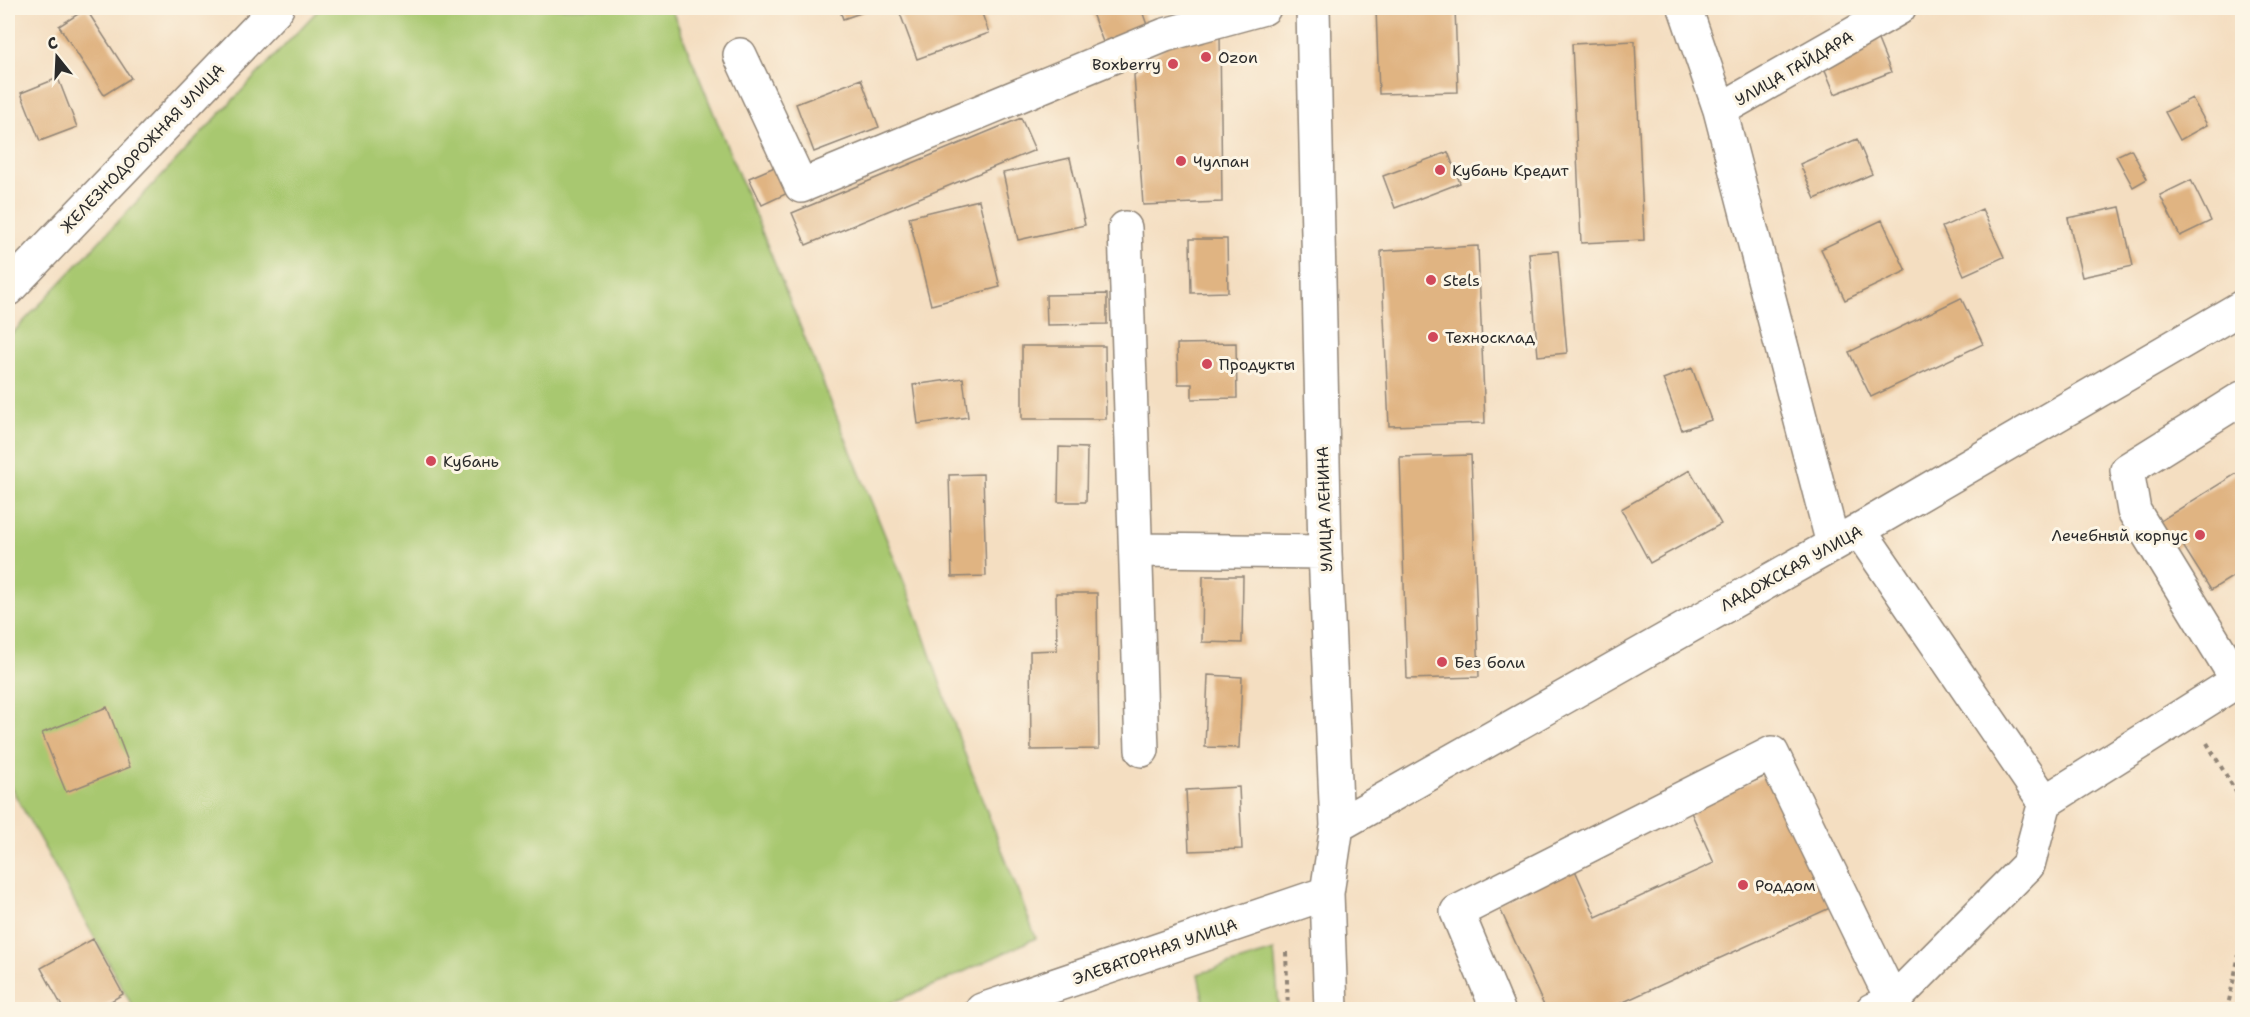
<svg xmlns="http://www.w3.org/2000/svg" width="2250" height="1017" font-family="'Shantell Sans',sans-serif">
	<style>
		.green { fill: #a8c870; stroke: #6a7a4e; stroke-width: 1.5 }
		.building { fill: #e0b482 }
		.lines { fill: none; stroke-linecap: round; stroke-linejoin: round }
		.minor-casing { stroke: #908476; stroke-width: 36 }
		.path { stroke: #908476; stroke-width: 4; stroke-dasharray: 4.5 4.5; stroke-linecap: butt }
		.minor { stroke: #fff; stroke-width: 33 }
		.poi-dot { fill: #d1495b; stroke: #fcf5e5; stroke-width: 2 }
		.labels { text-anchor: middle; stroke-width: 6; stroke-linejoin: round; paint-order: stroke }
		.poi-label { font-size: 16px; fill: #2b2b2b; stroke: #fcf5e5; text-anchor: start }
		.street-label { font-size: 16px; fill: #2b2b2b; stroke: #fcf5e5 }
	</style>
	<rect width="100%" height="100%" fill="#fcf5e5"/>
	<filter id="ink" filterUnits="userSpaceOnUse"><feTurbulence type="fractalNoise" baseFrequency=".0167" numOctaves="2"/><feDisplacementMap in="SourceGraphic" scale="12" xChannelSelector="R" yChannelSelector="G"/><feConvolveMatrix kernelMatrix="1 2 1 2 8 2 1 2 1" color-interpolation-filters="sRGB"/></filter>
	<filter id="wash" filterUnits="userSpaceOnUse"><feTurbulence type="fractalNoise" baseFrequency=".008" numOctaves="4" result="noise"/><feDisplacementMap in="SourceGraphic" scale="24" xChannelSelector="R" yChannelSelector="G"/><feGaussianBlur stdDeviation="1.35" result="paint"/><feColorMatrix in="noise" values="0 0 0 0 0 0 0 0 0 0 0 0 0 0 0 0 0 1.4 0 .05"/><feComposite in="paint" operator="in"/></filter>
	<g filter="url(#wash)">
		<rect width="100%" height="100%" fill="#f4dec1"/>
		<path class="green" d="M320 8H671L912 602 964 752 1036 938 946 980 876 1009H134L8 782V338Z
			M1274 951 1279 1009H1205L1198 974Z"/>
		<g id="blocks">
			<path class="building" d="M839 8H875L843 19Z
				M898 8H980L989 33 917 59Z
				M1090 8H1141L1147 25 1103 42Z
				M1376 8H1455L1458 92 1379 94Z
				M86 9 131 78 104 95 59 26Z
				M1220 33 1222 202 1143 205 1134 75 1170 42Z
				M1876 35 1891 72 1835 94 1820 58Z
				M1635 41 1644 240 1581 243 1572 44Z
				M58 78 77 127 40 141 21 93Z
				M861 79 879 127 814 152 796 104Z
				M2192 98 2207 125 2180 140 2165 112Z
				M1021 118 1035 150 806 245 792 213Z
				M1857 139 1872 174 1815 199 1800 164Z
				M2131 149 2147 179 2133 187 2116 156Z
				M1448 152 1460 183 1395 208 1383 176Z
				M1070 158 1085 225 1018 240 1003 173Z
				M777 166 790 192 762 205 749 178Z
				M2191 180 2211 221 2180 236 2160 195Z
				M979 200 1000 287 931 305 909 217Z
				M2120 207 2133 266 2082 277 2068 218Z
				M1982 209 2004 257 1964 275 1942 227Z
				M1882 220 1906 271 1845 300 1821 249Z
				M1190 239H1227L1228 292 1191 293Z
				M1478 246 1485 423 1389 426 1381 251Z
				M1558 251 1567 353 1538 356 1529 253Z
				M1107 294V324L1047 325 1046 295Z
				M1961 298 1983 344 1871 397 1849 352Z
				M1236 343 1237 398 1192 399V384H1178L1177 344Z
				M1022 346H1105L1106 419H1022Z
				M1692 368 1711 420 1682 430 1663 379Z
				M963 378 968 417 918 424 913 385Z
				M1059 447 1087 448 1086 502H1058Z
				M1471 455 1479 677 1407 679 1400 457Z
				M1690 470 1721 524 1650 563 1621 509Z
				M2242 470V571L2211 590 2182 544 2168 552 2152 526Z
				M983 474 986 576 952 577 949 475Z
				M1203 576H1243L1242 643 1202 642Z
				M1056 593H1097L1099 749 1031 750 1030 651 1057 650Z
				M1208 675 1242 677 1239 748 1205 747Z
				M107 707 130 767 66 792 42 733Z
				M1770 774 1830 908 1606 1010H1546L1497 902 1574 868 1596 917 1714 863 1690 810Z
				M1239 787 1242 849 1189 851 1186 790Z
				M93 939 123 994 96 1010H64L41 968Z"/>
		</g>
	</g>
	<g filter="url(#ink)">
		<use href="#blocks" fill-opacity="0" stroke="#908476" stroke-width="1.5"/>
		<g class="lines">
			<defs>
				<path id="minor" d="M1313 8 1325 552 1337 826 1327 893 1331 1010
					M1685 8 1720 110 1833 544
					M740 55 801 186 1165 35 1264 8
					M1720 110 1899 8
					M1125 228 1142 750
					M8 289 277 8
					M1859 530 2045 802 2028 865 1893 1001 1872 1010
					M1136 550 1325 552
					M2238 681 2134 511 2127 470 2242 398
					M2045 802 2242 678
					M1337 826 1859 530 2242 307
					M982 1010 1327 893
					M1498 1010 1457 912 1772 753 1897 1010"/>
			</defs>
			<use href="#minor" class="minor-casing"/>
			<path class="path" d="M2207 743 2242 802
				M1286 952 1288 1010
				M2227 1010 2242 941"/>
			<use href="#minor" class="minor"/>
		</g>
	</g>
	<g class="poi-dot">
		<circle cx="1206" cy="57" r="6"/>
		<circle cx="1173" cy="64" r="6"/>
		<circle cx="1181" cy="161" r="6"/>
		<circle cx="1440" cy="170" r="6"/>
		<circle cx="1431" cy="280" r="6"/>
		<circle cx="1433" cy="337" r="6"/>
		<circle cx="1207" cy="364" r="6"/>
		<circle cx="431" cy="461" r="6"/>
		<circle cx="2200" cy="535" r="6"/>
		<circle cx="1442" cy="662" r="6"/>
		<circle cx="1743" cy="885" r="6"/>
	</g>
	<g class="labels">
		<g class="poi-label">
			<text x="1218" y="63">Ozon</text>
			<text x="1161" y="70" text-anchor="end">Boxberry</text>
			<text x="1193" y="167">Чулпан</text>
			<text x="1452" y="176">Кубань Кредит</text>
			<text x="1443" y="286">Stels</text>
			<text x="1445" y="343">Техносклад</text>
			<text x="1219" y="370">Продукты</text>
			<text x="443" y="467">Кубань</text>
			<text x="2188" y="541" text-anchor="end">Лечебный корпус</text>
			<text x="1454" y="668">Без боли</text>
			<text x="1755" y="891">Роддом</text>
		</g>
		<g class="street-label">
			<text transform="translate(1794 68) rotate(-30)" y="6">УЛИЦА ГАЙДАРА</text>
			<text transform="translate(142 148) rotate(-46)" y="6">ЖЕЛЕЗНОДОРОЖНАЯ УЛИЦА</text>
			<text transform="translate(1324 509) rotate(-92)" y="6">УЛИЦА ЛЕНИНА</text>
			<text transform="translate(1791 568) rotate(-29)" y="6">ЛАДОЖСКАЯ УЛИЦА</text>
			<text transform="translate(1155 951) rotate(-19)" y="6">ЭЛЕВАТОРНАЯ УЛИЦА</text>
		</g>
	</g>
	<rect width="2250" height="1017" fill="none" stroke="#fcf5e5" stroke-width="30"/>
	<g transform="translate(57 57) rotate(342)" stroke="#fcf5e5" stroke-width="4.5" paint-order="stroke">
	<path d="M0-4.5L10 22L0 15L-10 22Z" fill="#2b2b2b"/>
	<text y="-9" font-size="16" font-weight="bold" text-anchor="middle" fill="#2b2b2b">С</text>
	</g>
</svg>
